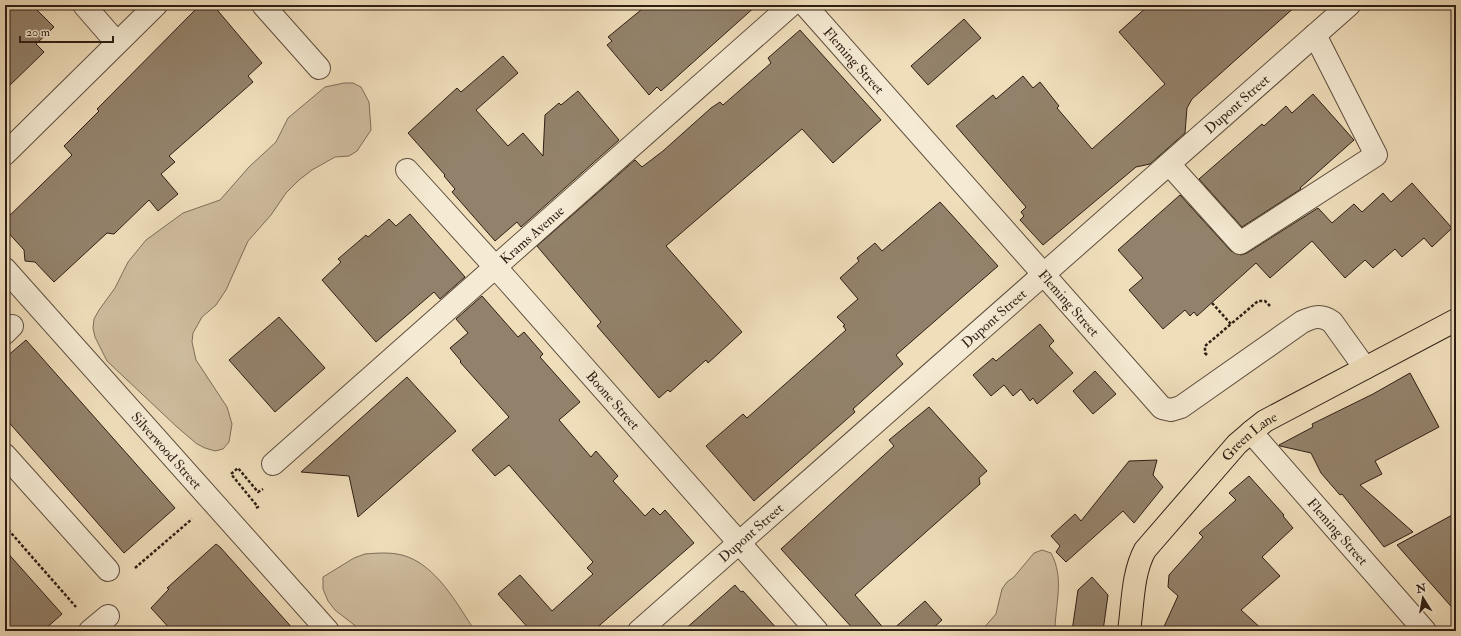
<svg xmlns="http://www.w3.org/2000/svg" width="1461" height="636" font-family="'IM FELL Double Pica',serif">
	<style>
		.green { fill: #cfbd9f; stroke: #7e6e5a }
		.building { fill: #93826b; stroke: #2e1e14 }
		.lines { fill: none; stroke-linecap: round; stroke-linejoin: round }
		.minor-casing { stroke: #5e4e3e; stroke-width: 24 }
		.major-casing { stroke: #2e1e14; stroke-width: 24 }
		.path { stroke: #2e1e14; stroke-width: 2.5; stroke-dasharray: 3 2; stroke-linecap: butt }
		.minor { stroke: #f5ead3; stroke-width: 22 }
		.major { stroke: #f0debb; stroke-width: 22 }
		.labels { text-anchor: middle; stroke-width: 3; stroke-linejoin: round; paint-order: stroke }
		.street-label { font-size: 14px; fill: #2e1e14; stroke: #f5ead3 }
	</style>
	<rect width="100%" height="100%" fill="#f0debb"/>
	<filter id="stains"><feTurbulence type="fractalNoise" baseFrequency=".005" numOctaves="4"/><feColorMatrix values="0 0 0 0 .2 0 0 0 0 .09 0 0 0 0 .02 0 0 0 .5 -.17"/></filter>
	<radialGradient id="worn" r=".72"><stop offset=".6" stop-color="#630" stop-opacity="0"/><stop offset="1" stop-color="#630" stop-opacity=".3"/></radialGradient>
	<path class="green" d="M344 83H353L361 87 369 102 371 130 357 151 349 156 335 157 312 170 299 180 286 193 271 215 248 241 226 290 216 305 202 317 193 333 192 342 196 360 227 407 232 424 229 442 223 449 215 451 205 448 197 444 177 427 107 361 95 337 93 328 94 319 99 310 115 288 128 262 146 240 183 213 220 200 249 167 276 142 288 118 325 87Z
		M1042 550 1051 553C1065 579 1055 604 1055 631H981L996 614 1002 589 1007 582 1014 577 1034 553Z
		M365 554C377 553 390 552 402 555 436 564 457 604 475 631H362L335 610 328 601 323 589V577L354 558Z"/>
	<path class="building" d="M5 5H32L54 27 36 44 44 52 5 90Z
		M200 5H213L262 63 248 76 253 82 169 156 175 162 161 174 178 194 158 211 149 200 114 234 107 233 54 282 35 262 25 261 24 250 5 229V220L72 155 64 146 99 111 97 109Z
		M647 5H757L661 91 657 87 649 95 607 45 612 41 608 37Z
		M1149 5H1297L1192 99 1187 108 1185 133 1150 164 1136 167 1043 245 1020 220 1024 216 1021 212 1026 207 956 126 993 95 996 99 1023 76 1033 88 1040 82 1059 106 1057 108 1092 149 1165 84 1119 32Z
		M964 19 981 38 928 85 911 66Z
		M800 30 881 120 833 163 802 129 666 246 742 332 708 363 706 360 670 392 668 390 659 398 597 326 601 322 537 246 635 160 642 167 663 151 711 108 720 102 723 105 771 63 768 58Z
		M503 56 518 73 476 110 508 146 523 133 543 156 545 115 559 103 561 105 578 91 619 140 521 227 517 222 495 241 452 192 455 189 444 176 445 175 408 133 457 88 461 92Z
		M1313 94 1354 140 1300 188 1301 189 1242 227 1199 179 1262 124 1264 126 1286 106 1292 113Z
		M1412 183 1452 228 1432 247 1424 238 1402 257 1395 249 1373 268 1365 260 1345 278 1312 241 1270 278 1256 263 1197 316 1194 312 1190 316 1185 310 1163 329 1129 290 1143 278 1118 250 1180 195 1231 251 1241 255 1247 253 1318 208 1332 223 1354 204 1362 212 1383 193 1391 202Z
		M940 202 998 266 896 355 903 364 853 409 855 412 754 501 706 446 743 414 747 418 846 330 843 326 845 325 837 317 858 299 840 278 859 261 857 258 875 243 882 251Z
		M410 214 465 277 440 299 434 292 376 342 322 280 341 262 338 259 366 235 368 237 389 219 396 226Z
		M482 296 518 337 524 332 543 354 540 357 580 402 559 420 591 457 596 451 618 476 613 481 645 516 653 508 660 515 665 510 694 543 593 631H529L530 630 498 594 520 575 552 611 593 574 587 568 593 562 509 465 495 476 472 450 509 417 460 362 461 361 450 348 468 333 456 319Z
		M279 317 325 368 275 412 229 360Z
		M1040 324 1054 341 1049 346 1073 373 1037 404 1033 398 1030 401 1021 389 1013 396 1004 385 991 396 973 375 993 358 996 361Z
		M26 340 175 508 124 553 5 418V358Z
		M1095 371 1116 394 1093 414 1073 391Z
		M1410 373 1439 427 1375 461 1382 474 1360 485 1413 532 1384 547 1342 494 1340 495 1321 473 1311 453 1280 446 1279 445 1313 427 1312 424 1373 394Z
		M407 377 456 431 358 517 349 476 301 472Z
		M929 407 987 471 979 478 980 484 855 595 886 631H855L781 549 894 446 889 440Z
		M1157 460 1153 475 1163 487 1134 523 1123 511 1066 562 1056 552 1060 546 1051 536 1075 514 1081 521 1129 461Z
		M1249 476 1284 515 1283 516 1293 528 1262 557 1280 576 1241 610 1264 631H1162L1178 596 1168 587 1169 575 1203 537 1199 533 1236 500 1229 493Z
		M1456 513V612L1397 545Z
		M216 544 220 547 295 631H172L151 608 169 589 167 588Z
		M5 550 62 614 43 631H5Z
		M1092 577 1108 595 1103 631H1072L1078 590Z
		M735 585 741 592 743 591 779 631H683Z
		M925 601 942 620 930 631H891Z"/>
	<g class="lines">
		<defs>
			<g id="minor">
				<path d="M84 5 117 43"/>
				<path d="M263 5 319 68"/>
				<path id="s1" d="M805 5 1162 408 1171 410 1181 407 1302 322C1313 317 1321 314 1332 322L1365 368"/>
				<path d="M5 154 156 5"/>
				<path d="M1169 164 1240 243 1376 155 1315 35"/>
				<path id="s2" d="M407 170 507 280 817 631"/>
				<path id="s3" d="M5 269 328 631"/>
				<path d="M5 333 12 326"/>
				<path id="s4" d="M1251 432 1425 631"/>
				<path d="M5 455 108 570"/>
				<path id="s5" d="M273 464 791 5"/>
				<path d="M90 631 108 616"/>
				<path id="s6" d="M639 631 1349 5"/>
			</g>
			<g id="major">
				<path id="s7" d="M1129 631C1133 605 1132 574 1145 550L1237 444 1251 432 1265 421 1456 320"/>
			</g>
		</defs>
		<use href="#minor" class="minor-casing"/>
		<use href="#major" class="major-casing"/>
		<path class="path" d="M1212 303 1231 324 1258 301H1265L1270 306
			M1207 355 1205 353V346L1231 324
			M256 508 258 507 231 474 238 468 258 492 263 489
			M5 526 76 607
			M135 568 192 519"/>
		<use href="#minor" class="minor"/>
		<use href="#major" class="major"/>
	</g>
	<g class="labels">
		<g class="street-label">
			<text dy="5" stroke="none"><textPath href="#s1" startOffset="74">Fleming Street</textPath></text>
			<text dy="5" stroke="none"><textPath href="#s6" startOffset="797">Dupont Street</textPath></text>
			<text dy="5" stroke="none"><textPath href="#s5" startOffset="346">Krams Avenue</textPath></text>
			<text dy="5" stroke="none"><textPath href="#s1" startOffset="398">Fleming Street</textPath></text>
			<text dy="5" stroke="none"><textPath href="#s6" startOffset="473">Dupont Street</textPath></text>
			<text dy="5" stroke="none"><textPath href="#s2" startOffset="309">Boone Street</textPath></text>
			<text dy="5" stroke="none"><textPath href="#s7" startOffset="238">Green Lane</textPath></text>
			<text dy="5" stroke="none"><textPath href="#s3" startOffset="243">Silverwood Street</textPath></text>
			<text dy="5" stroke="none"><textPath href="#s4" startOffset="132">Fleming Street</textPath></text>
			<text dy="5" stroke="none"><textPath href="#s6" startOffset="149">Dupont Street</textPath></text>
		</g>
	</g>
	<rect width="1461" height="636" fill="none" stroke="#f0debb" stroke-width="20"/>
	<rect x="6" y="6" width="1449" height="624" fill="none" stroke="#2e1e14" stroke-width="2"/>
	<rect x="10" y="10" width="1441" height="616" fill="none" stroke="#2e1e14"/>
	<g transform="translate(1423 598) rotate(349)" stroke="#f5ead3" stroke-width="3" paint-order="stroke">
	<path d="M0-3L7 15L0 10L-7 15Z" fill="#2e1e14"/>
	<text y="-6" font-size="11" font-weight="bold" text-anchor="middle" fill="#2e1e14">N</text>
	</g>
	<path d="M20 36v6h93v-6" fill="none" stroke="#2e1e14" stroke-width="2"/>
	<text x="26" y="36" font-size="12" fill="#2e1e14" stroke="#f5ead3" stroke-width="3" paint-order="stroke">20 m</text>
	<rect width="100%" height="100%" filter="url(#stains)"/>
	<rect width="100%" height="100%" fill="url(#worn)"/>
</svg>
